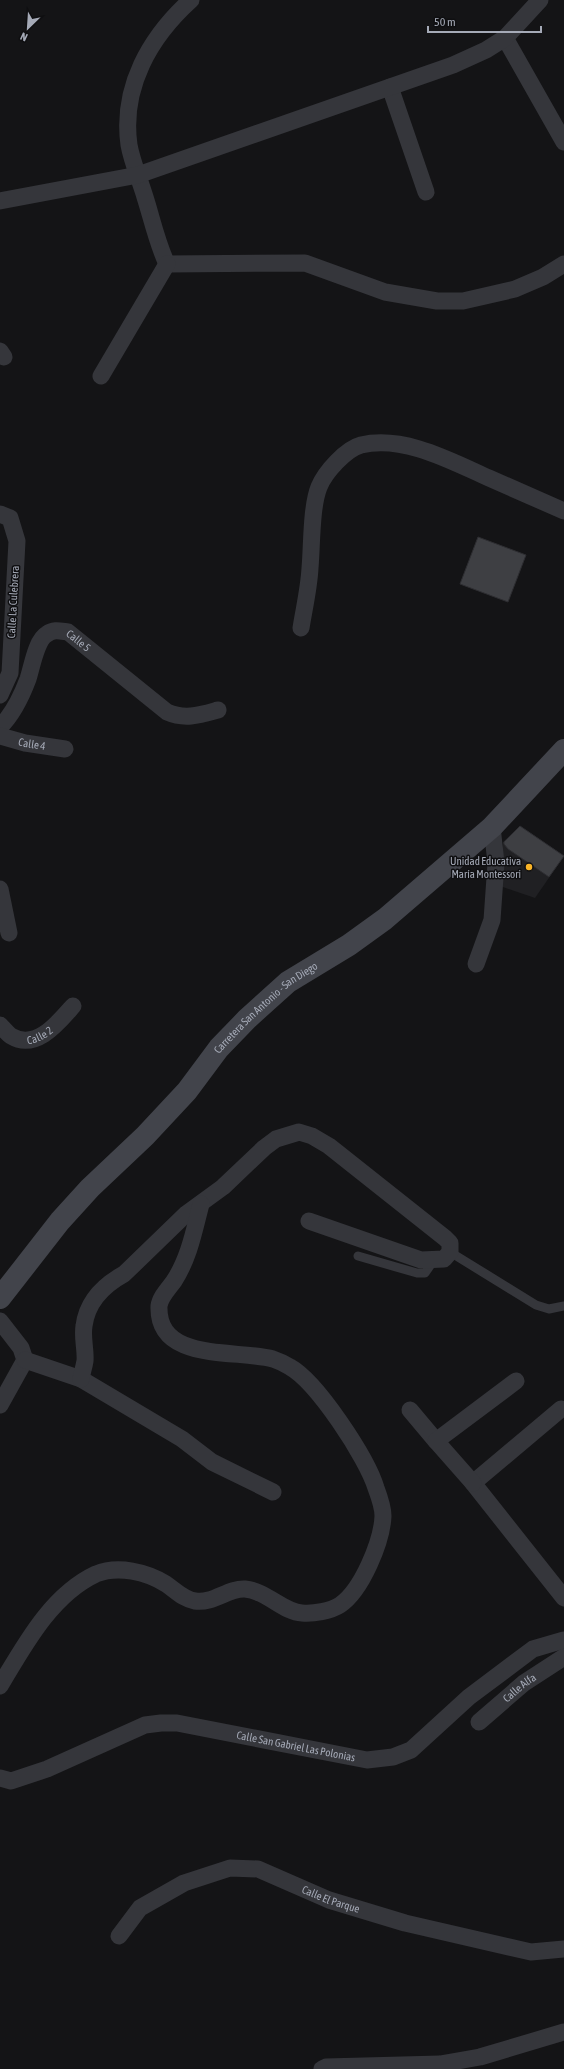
<svg xmlns="http://www.w3.org/2000/svg" width="564" height="2069" font-family="'Asap Condensed',sans-serif">
	<style>
		.built { fill: #202023 }
		.building { fill: #3e3f43; stroke: #2e2e32 }
		.lines { fill: none; stroke-linecap: round; stroke-linejoin: round }
		.lane { stroke: #35363b; stroke-width: 9 }
		.street { stroke: #35363b; stroke-width: 17 }
		.secondary { stroke: #42444b; stroke-width: 22 }
		.poi-dot { fill: #fab427; stroke: #0f0f11; stroke-width: 1.5 }
		.labels { text-anchor: middle; stroke-width: 3; stroke-linejoin: round; paint-order: stroke }
		.street-label { font-size: 11px; fill: #a5aab7; stroke: #0f0f11 }
		.poi-label { font-size: 11px; fill: #a5aab7; stroke: #0f0f11; text-anchor: end }
	</style>
	<rect width="100%" height="100%" fill="#141416"/>
	<path class="built" d="M520 826 564 856 535 898 500 886 503 842Z"/>
	<path class="building" d="M478 537 526 555 508 602 460 584Z
		M520 826 564 856 549 877 508 849 504 844V842Z"/>
	<g class="lines">
		<path class="lane" d="M450 1252 536 1305 549 1309 564 1306
			M358 1256 417 1273H425L434 1260"/>
		<g class="street">
			<path d="M191 0C150 37 121 87 129 145 132 162 140 180 145 197 152 219 157 243 167 264L305 263 385 292 437 301H463L515 289 543 277 564 264"/>
			<path d="M505 38 564 142"/>
			<path d="M390 87 426 192"/>
			<path d="M0 201 138 175 453 65 486 50 505 38 540 0"/>
			<path d="M0 351 4 357"/>
			<path d="M101 376 167 264"/>
			<path d="M0 514 10 518 17 541 10 673 0 695"/>
			<path d="M301 628C304 609 309 588 310 568 312 546 311 507 319 487 325 472 346 449 361 445 404 435 451 461 489 478 514 489 539 500 564 511"/>
			<path id="s1" d="M0 727C12 715 22 695 28 679 32 667 36 640 47 634 54 629 60 631 68 632L167 712C185 720 200 715 218 710"/>
			<path id="s2" d="M0 736 25 743 65 749"/>
			<path d="M0 889 9 933"/>
			<path d="M476 964 492 920 496 863 492 827"/>
			<path id="s3" d="M0 1025C3 1028 7 1033 11 1036 36 1051 58 1023 73 1006"/>
			<path d="M0 1321 21 1348 25 1360 0 1405"/>
			<path d="M25 1360 81 1379 182 1439 212 1462 273 1492"/>
			<path d="M81 1379C82 1373 84 1367 85 1361 86 1350 82 1338 84 1326 87 1302 104 1285 124 1274L186 1214 223 1187 264 1148 276 1139 299 1132 312 1136 329 1146 445 1238 450 1243V1252L444 1259 421 1260 309 1221"/>
			<path d="M561 1409 473 1483 564 1598"/>
			<path d="M410 1410 436 1441"/>
			<path d="M473 1483 436 1441 516 1381"/>
			<path d="M0 1686C24 1646 51 1595 96 1574 118 1565 147 1572 166 1584 175 1590 183 1599 195 1601 213 1604 228 1588 245 1589 267 1591 283 1612 302 1613 313 1614 331 1611 340 1605 362 1590 382 1541 383 1516 383 1507 379 1496 376 1488 367 1458 317 1382 290 1367 285 1364 279 1361 273 1359 237 1349 157 1363 159 1306 160 1297 169 1288 174 1281 189 1258 194 1231 201 1204"/>
			<path id="s4" d="M479 1722 524 1683 564 1657"/>
			<path id="s5" d="M0 1778 11 1781 47 1769 145 1725 161 1723H177L367 1760 393 1757 411 1750 469 1697 533 1649 564 1640"/>
			<path id="s6" d="M119 1936 140 1908 184 1883 230 1868 258 1869 329 1900 405 1923 531 1952 564 1949"/>
			<path d="M322 2069 326 2067 440 2064 480 2057 564 2032"/>
		</g>
		<path class="secondary" id="s7" d="M0 1298 60 1221 90 1188 145 1136 187 1091 219 1048 247 1019 288 982 349 945 385 919 492 827 564 750"/>
	</g>
	<circle class="poi-dot" cx="529" cy="867" r="4"/>
	<g class="labels">
		<g class="street-label">
			<text transform="translate(13 602) rotate(-87)" y="4">Calle La Culebrera</text>
			<text dy="4" stroke="none"><textPath href="#s1" startOffset="141">Calle 5</textPath></text>
			<text dy="4" stroke="none"><textPath href="#s2" startOffset="33">Calle 4</textPath></text>
			<text dy="4" stroke="none"><textPath href="#s7" startOffset="395">Carretera San Antonio - San Diego</textPath></text>
			<text dy="4" stroke="none"><textPath href="#s3" startOffset="46">Calle 2</textPath></text>
			<text dy="4" stroke="none"><textPath href="#s4" startOffset="53">Calle Alfa</textPath></text>
			<text dy="4" stroke="none"><textPath href="#s5" startOffset="310">Calle San Gabriel Las Polonias</textPath></text>
			<text dy="4" stroke="none"><textPath href="#s6" startOffset="241">Calle El Parque</textPath></text>
		</g>
		<g class="poi-label">
			<text x="521" y="865">Unidad Educativa<tspan x="521" dy="13">María Montessori</tspan></text>
		</g>
	</g>
	<g transform="translate(28 28) rotate(205)" stroke="#0f0f11" stroke-width="3" paint-order="stroke">
	<path d="M0-3L7 15L0 10L-7 15Z" fill="#a5aab7"/>
	<text y="-6" font-size="11" font-weight="bold" text-anchor="middle" fill="#a5aab7">N</text>
	</g>
	<path d="M428 26v6h113v-6" fill="none" stroke="#a5aab7" stroke-width="2"/>
	<text x="434" y="26" font-size="12" fill="#a5aab7" stroke="#0f0f11" stroke-width="3" paint-order="stroke">50 m</text>
</svg>
